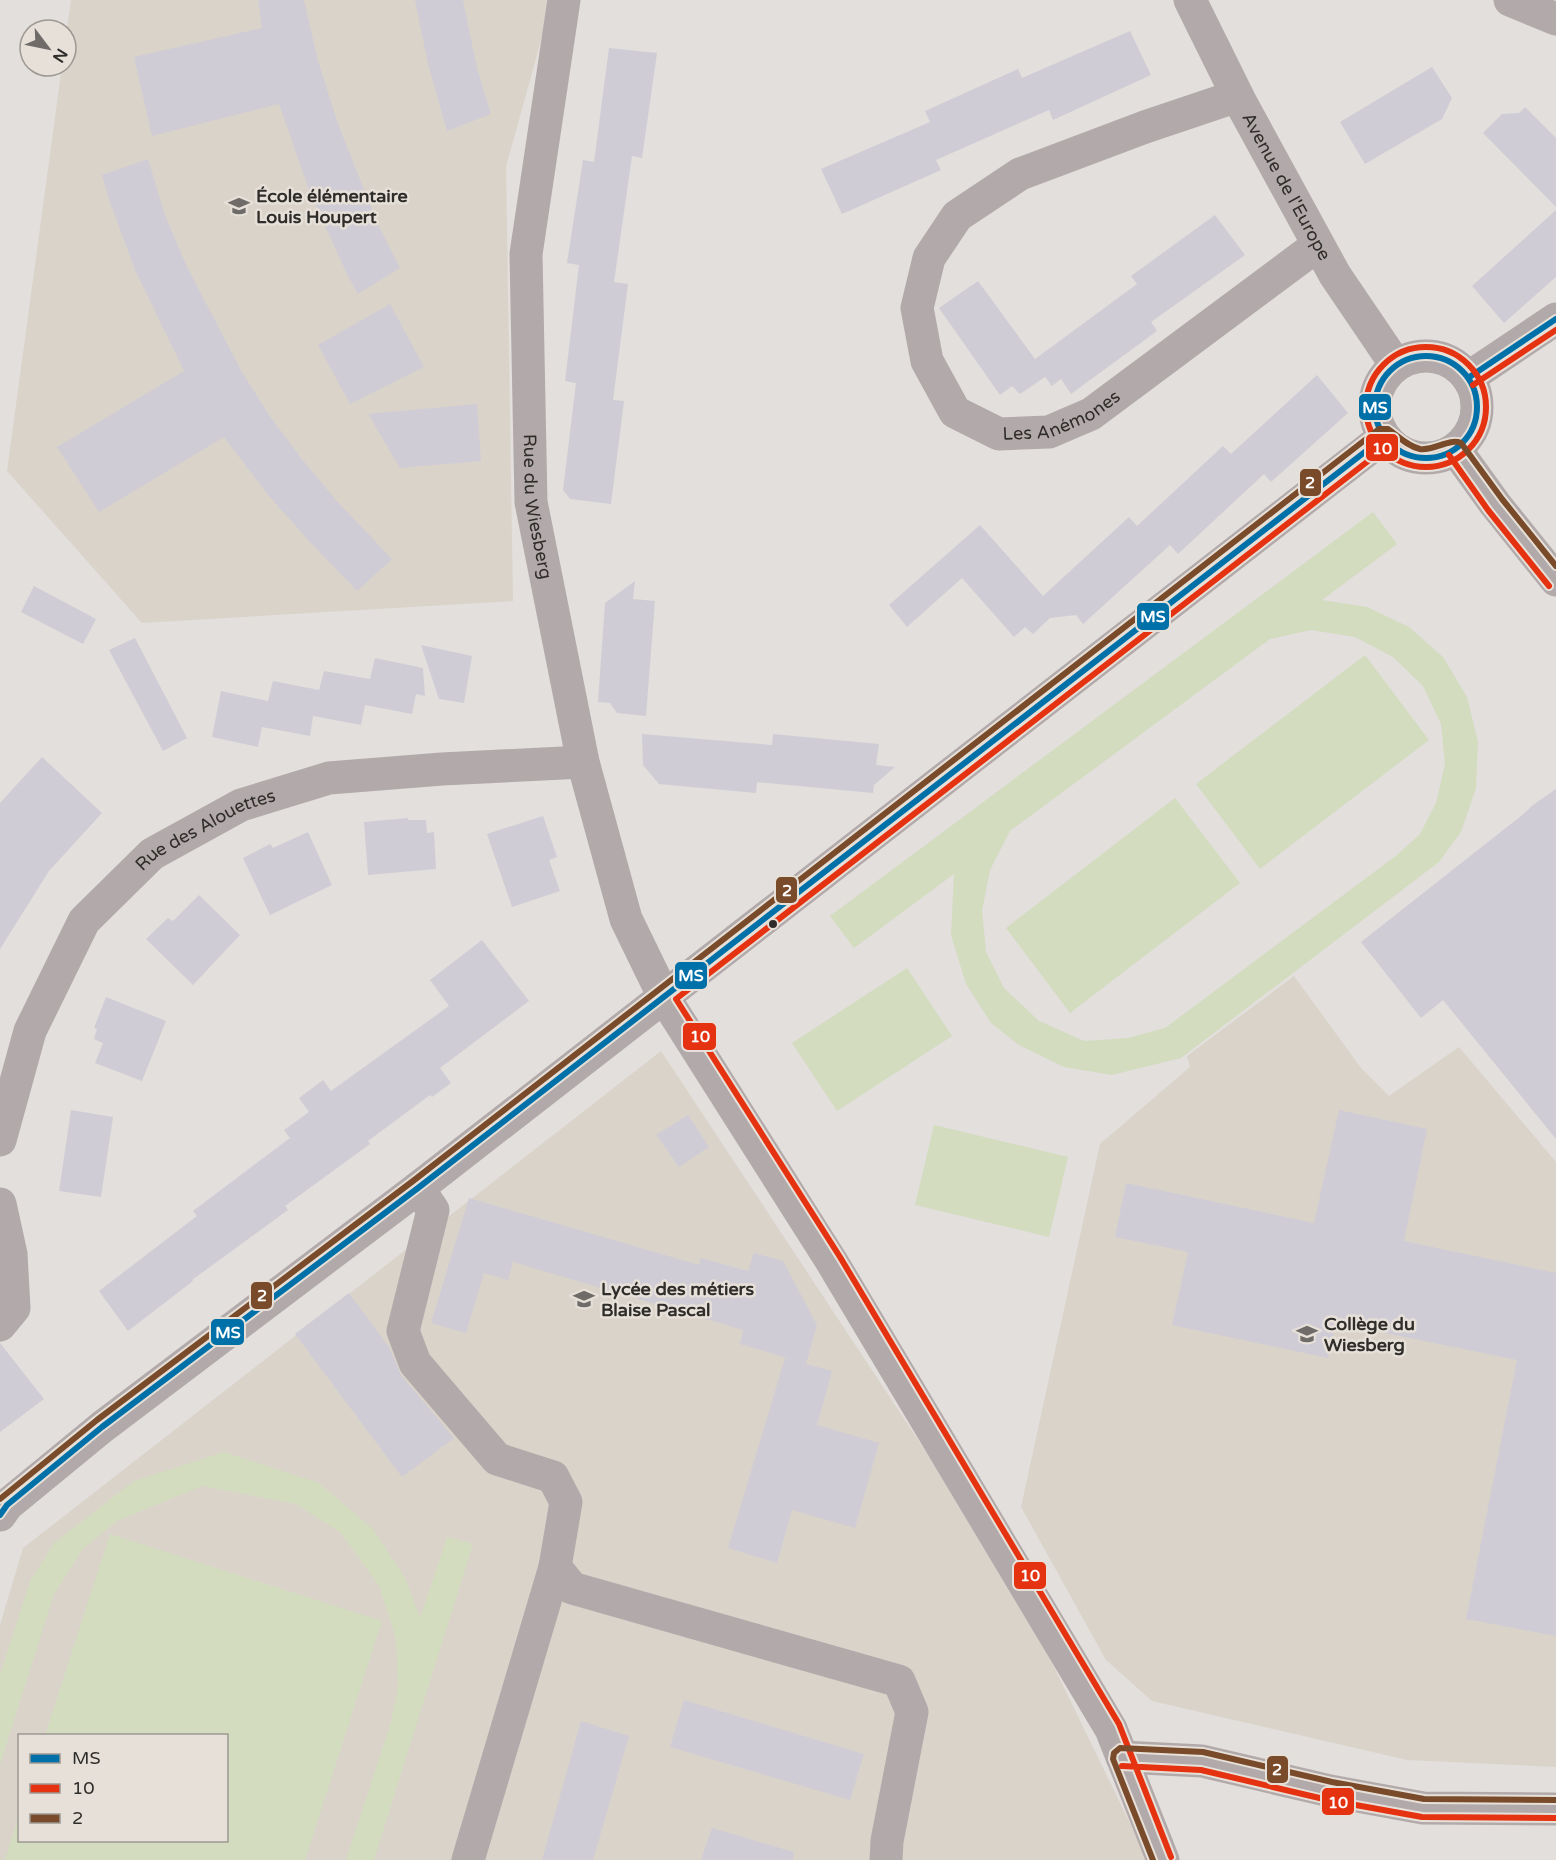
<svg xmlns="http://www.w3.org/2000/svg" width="1556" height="1860" font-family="'Varela Round',sans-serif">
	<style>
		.built { fill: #dad3ca; fill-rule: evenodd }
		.green { fill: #d3dcbf; fill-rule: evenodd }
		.building { fill: #d0ccd5 }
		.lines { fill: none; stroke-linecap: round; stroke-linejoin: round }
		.minor { stroke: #b2a9aa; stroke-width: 33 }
		.bus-1-casing { stroke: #e6e0d8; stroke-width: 10 }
		.bus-2-casing { stroke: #e6e0d8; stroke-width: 10 }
		.bus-3-casing { stroke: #e6e0d8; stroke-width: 10 }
		.bus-1 { stroke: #0070a8; stroke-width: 6 }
		.bus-2 { stroke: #e53312; stroke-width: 6 }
		.bus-3 { stroke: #7a4b2a; stroke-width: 6 }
		.bus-dot { fill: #2f2d2a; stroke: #e6e0d8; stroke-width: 2 }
		.labels { text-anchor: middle; stroke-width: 5; stroke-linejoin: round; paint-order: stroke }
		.street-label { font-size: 18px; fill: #2f2d2a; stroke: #e6e0d8 }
		.poi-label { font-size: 18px; font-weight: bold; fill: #2f2d2a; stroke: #e6e0d8; text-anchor: start }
		.line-badge { stroke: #e6e0d8; stroke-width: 2 }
		.badge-label { font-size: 16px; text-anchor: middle; font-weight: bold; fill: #fff }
	</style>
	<rect width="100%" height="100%" fill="#e2dfdc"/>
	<path class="built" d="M71 0H552L506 167 513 601 142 623 7 471 62 66H66V35Z
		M1294 976 1361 1068 1389 1096 1459 1047 1556 1162V1767L1407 1760 1152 1701 1106 1660 1021 1507 1100 1144 1190 1067 1187 1056Z
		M661 1051 1014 1585 1148 1860H0V1625L23 1548ZM20 1736H226V1840H20Z"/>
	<path class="green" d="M1373 512 1397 544 1322 600 1367 607 1409 627 1443 657 1467 697 1478 742 1476 788 1461 832 1439 862 1181 1058 1112 1075 1064 1067 1019 1045 991 1023 966 984 951 935 954 874 854 948 830 916ZM1311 630 1355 637 1393 657 1423 686 1441 724 1445 764 1436 803 1420 834 1397 855 1165 1028 1128 1038 1084 1041 1039 1021 1004 988 986 952 982 911 990 870 1010 831 1270 639Z
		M1365 655 1429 740 1260 869 1196 784Z
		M1175 798 1240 883 1070 1013 1006 928Z
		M907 968 952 1036 837 1111 792 1043Z
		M934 1125 1068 1157 1049 1237 915 1205Z
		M224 1452 319 1483 373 1529 405 1578 420 1618 447 1537 473 1544 374 1860H346L391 1722 398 1687 396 1639 379 1586 341 1533 296 1504 202 1486 117 1521 83 1549 54 1594 0 1765V1675L30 1581 54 1543 134 1481Z
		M110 1534 382 1621 305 1860H5L19 1815 20 1840H226V1736L45 1735Z"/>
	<path class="building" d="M258 0H304L318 61 338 124 378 225 400 268 358 294 347 274 310 193 279 104 152 136 134 57 262 28Z
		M415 0H463L477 68 491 114 447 131 428 64Z
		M1130 31 1151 75 1053 120 1049 110 936 160 941 170 842 214 821 169 930 122 925 111 1018 69 1022 78Z
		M609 48 657 53 642 158 632 156 614 282 628 284 613 400 624 401 611 504 570 499 563 490 576 383 565 381 579 265 567 263 583 160 594 162Z
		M1432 67 1452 98 1442 119 1365 164 1340 122Z
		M1525 107 1556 138V207L1483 133 1502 114 1519 113Z
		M148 159 165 215 187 267 242 372 269 415 301 458 335 499 392 559 357 591 310 542 268 495 224 437 99 512 57 447 184 371 135 270 108 197 102 175Z
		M1556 210V277L1504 323 1472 286Z
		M1215 215 1245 255 1151 322 1157 331 1071 394 1061 379 1052 386 1045 377 1020 394 1012 386 1000 395 939 308 978 281 1035 359 1137 284 1131 276Z
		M390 304 424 367 350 404 318 345Z
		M1317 375 1348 413 1271 482 1264 474 1178 554 1170 545 1083 624 1076 615 1050 618 1033 634 1025 627 1014 637 962 578 907 627 889 605 980 525 1043 596 1129 517 1137 526 1223 446 1231 454Z
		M477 404 481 461 400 468 368 414Z
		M635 581 633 599 655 601 646 716 617 713 610 703 598 702 605 603Z
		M34 586 96 619 83 644 21 612Z
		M135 638 187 738 163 751 109 650Z
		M421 645 472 656 464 703 439 699Z
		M375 658 423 668 425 696 416 694 412 714 365 705 361 725 313 716 310 736 262 727 258 747 212 737 221 691 268 701 273 681 319 690 324 671 370 679Z
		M642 734 772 745 773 734 879 744 876 765 895 767 874 785 873 793 757 782 756 793 659 784 643 765Z
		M42 757 102 813 49 871 0 949V803Z
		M1556 789V1139L1443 1000 1421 1018 1361 942 1521 816 1533 805Z
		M543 816 557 857 549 860 560 891 512 907 487 834Z
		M408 818V820H426L427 833 434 832 436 869 368 875 364 822Z
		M308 832 332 885 270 915 243 858 270 844 273 848Z
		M199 895 240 935 193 985 146 939 168 918 173 921Z
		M482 940 529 1001 440 1068 451 1083 432 1097 430 1095 368 1141 370 1144 285 1206 288 1210 192 1280 193 1281 128 1331 99 1291 197 1216 193 1211 290 1138 284 1130 309 1112 299 1098 323 1080 331 1091 449 1006 430 980Z
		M106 997 166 1021 142 1081 95 1063 103 1043 94 1039 97 1029 94 1028Z
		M71 1110 113 1117 101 1197 59 1191Z
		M1339 1110 1427 1129 1404 1241 1556 1273V1636L1466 1619 1517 1360 1336 1323 1328 1358 1172 1325 1188 1252 1115 1237 1126 1183 1314 1223Z
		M688 1115 709 1147 679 1167 656 1135Z
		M469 1198 699 1265 701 1258 748 1271 754 1253 783 1261 817 1325 806 1364 832 1371 817 1425 879 1443 855 1528 792 1510 777 1563 728 1548 785 1358 794 1360 740 1344 743 1330 513 1262 508 1280 484 1273 466 1333 431 1323Z
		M349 1293 389 1347 401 1375 454 1438 402 1477 295 1334Z
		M0 1343 44 1399 0 1432Z
		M684 1700 864 1754 850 1800 670 1747Z
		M581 1721 629 1736 593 1860H542Z
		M712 1828 794 1852 793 1860H701Z"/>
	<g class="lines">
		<g class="minor">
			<path id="s1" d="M564 0 526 254 531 502 583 762 626 919 664 997 832 1262 1111 1729 1163 1860"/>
			<path id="s2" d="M1190 0 1241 103 1335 275 1396 365"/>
			<path d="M1510 0 1556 19"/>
			<path id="s3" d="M1237 96 1145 127 1020 174 957 216 929 258 917 308 927 361 955 412 999 434 1049 432 1091 414 1318 245"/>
			<circle cx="1426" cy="407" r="51"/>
			<path d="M1468 378 1556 319"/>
			<path d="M1456 450 1495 504 1556 580"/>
			<path id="s4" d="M0 1140 30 1031 84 921 152 854 241 805 329 778 442 769 583 762"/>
			<path d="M418 1188 433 1210 403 1331 415 1363 497 1459 553 1477 566 1502 555 1567 572 1588 899 1681 912 1712 887 1841 886 1860"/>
			<path d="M0 1204 11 1254 14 1308 0 1325"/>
			<path d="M0 1515 7 1505 102 1427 418 1188 1384 437"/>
			<path d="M1122 1757 1202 1761 1330 1791 1423 1808 1556 1809"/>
			<path d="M468 1860 555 1567"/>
		</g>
		<defs>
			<path id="bus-1" d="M1375 407a51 51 0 1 1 102 0a51 51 0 1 1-102 0Z
				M1468 378 1556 319
				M0 1515 7 1505 102 1427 418 1188 1384 437"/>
			<path id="bus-2" d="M1366 407a60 60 0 1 1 120 0a60 60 0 1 1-120 0Z
				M1473 385 1556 330
				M1449 455 1488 510 1549 586
				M1122 1766 1201 1770 1328 1800 1422 1817 1556 1818
				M1171 1857 1119 1724 840 1257 676 999 1390 444"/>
			<path id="bus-3" d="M0 1499 97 1420 413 1181 1379 429H1388C1398 436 1407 446 1420 449 1434 451 1449 438 1461 443L1502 499 1556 566
				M1153 1860 1113 1759 1114 1753 1120 1748 1203 1752 1332 1782 1424 1799 1556 1800"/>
		</defs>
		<use href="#bus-1" class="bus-1-casing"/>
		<use href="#bus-2" class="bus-2-casing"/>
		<use href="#bus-3" class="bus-3-casing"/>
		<use href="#bus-1" class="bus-1"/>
		<use href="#bus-2" class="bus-2"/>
		<use href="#bus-3" class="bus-3"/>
	</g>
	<defs>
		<symbol id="school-bare" viewBox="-9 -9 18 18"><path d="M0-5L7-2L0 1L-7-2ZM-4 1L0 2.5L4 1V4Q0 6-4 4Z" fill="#6e6b68" stroke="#e6e0d8" stroke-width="2.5" paint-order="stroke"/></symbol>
	</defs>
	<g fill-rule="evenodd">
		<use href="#school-bare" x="224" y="191" width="30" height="30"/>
		<use href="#school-bare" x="569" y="1284" width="30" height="30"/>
		<use href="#school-bare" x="1292" y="1319" width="30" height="30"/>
	</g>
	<circle class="bus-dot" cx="773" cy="924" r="5"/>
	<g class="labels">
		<g class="street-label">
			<text dy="6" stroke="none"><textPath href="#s2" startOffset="210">Avenue de l'Europe</textPath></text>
			<text dy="6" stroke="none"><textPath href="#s3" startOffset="636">Les Anémones</textPath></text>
			<text dy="6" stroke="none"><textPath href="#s1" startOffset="510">Rue du Wiesberg</textPath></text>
			<text dy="6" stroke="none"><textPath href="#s4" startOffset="390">Rue des Alouettes</textPath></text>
		</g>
		<g class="poi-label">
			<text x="256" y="202">École élémentaire<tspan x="256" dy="21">Louis Houpert</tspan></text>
			<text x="601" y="1295">Lycée des métiers<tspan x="601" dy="21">Blaise Pascal</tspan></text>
			<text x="1324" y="1330">Collège du<tspan x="1324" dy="21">Wiesberg</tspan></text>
		</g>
	</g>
	<g class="line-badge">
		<rect x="1358" y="393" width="34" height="28" rx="6" fill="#0070a8"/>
		<rect x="1365" y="433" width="34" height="29" rx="6" fill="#e53312"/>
		<rect x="1299" y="468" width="23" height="29" rx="6" fill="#7a4b2a"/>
		<rect x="1136" y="602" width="34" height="29" rx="6" fill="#0070a8"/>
		<rect x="775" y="876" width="23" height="28" rx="6" fill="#7a4b2a"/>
		<rect x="674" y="961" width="34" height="29" rx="6" fill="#0070a8"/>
		<rect x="682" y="1022" width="35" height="29" rx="6" fill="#e53312"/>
		<rect x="250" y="1281" width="23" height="29" rx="6" fill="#7a4b2a"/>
		<rect x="210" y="1318" width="35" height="28" rx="6" fill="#0070a8"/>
		<rect x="1013" y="1561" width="34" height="29" rx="6" fill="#e53312"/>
		<rect x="1266" y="1755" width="23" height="29" rx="6" fill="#7a4b2a"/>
		<rect x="1321" y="1787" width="34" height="29" rx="6" fill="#e53312"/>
	</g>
	<g class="badge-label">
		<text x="1375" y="413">MS</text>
		<text x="1382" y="454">10</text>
		<text x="1310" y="488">2</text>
		<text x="1153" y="622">MS</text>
		<text x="787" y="896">2</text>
		<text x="691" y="981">MS</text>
		<text x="700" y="1042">10</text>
		<text x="262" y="1301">2</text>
		<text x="228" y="1338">MS</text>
		<text x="1030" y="1581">10</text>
		<text x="1277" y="1775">2</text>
		<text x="1338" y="1808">10</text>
	</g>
	<rect x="18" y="1734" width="210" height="108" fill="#e6e0d8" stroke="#9d9892" stroke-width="1.5"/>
	<rect x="30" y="1754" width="30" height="9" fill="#0070a8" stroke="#9d9892" stroke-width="1.5"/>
	<text x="72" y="1764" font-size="18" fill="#2f2d2a">MS</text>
	<rect x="30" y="1784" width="30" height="9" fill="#e53312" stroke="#9d9892" stroke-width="1.5"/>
	<text x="72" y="1794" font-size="18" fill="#2f2d2a">10</text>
	<rect x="30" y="1814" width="30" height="9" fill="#7a4b2a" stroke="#9d9892" stroke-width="1.5"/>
	<text x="72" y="1824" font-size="18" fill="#2f2d2a">2</text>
	<g transform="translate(48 48) rotate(122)"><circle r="28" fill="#e6e0d8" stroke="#9d9892" stroke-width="1.5"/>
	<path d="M0-4.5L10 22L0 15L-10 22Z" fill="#6e6b68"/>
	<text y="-9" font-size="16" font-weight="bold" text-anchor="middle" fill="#2f2d2a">N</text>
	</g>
</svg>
